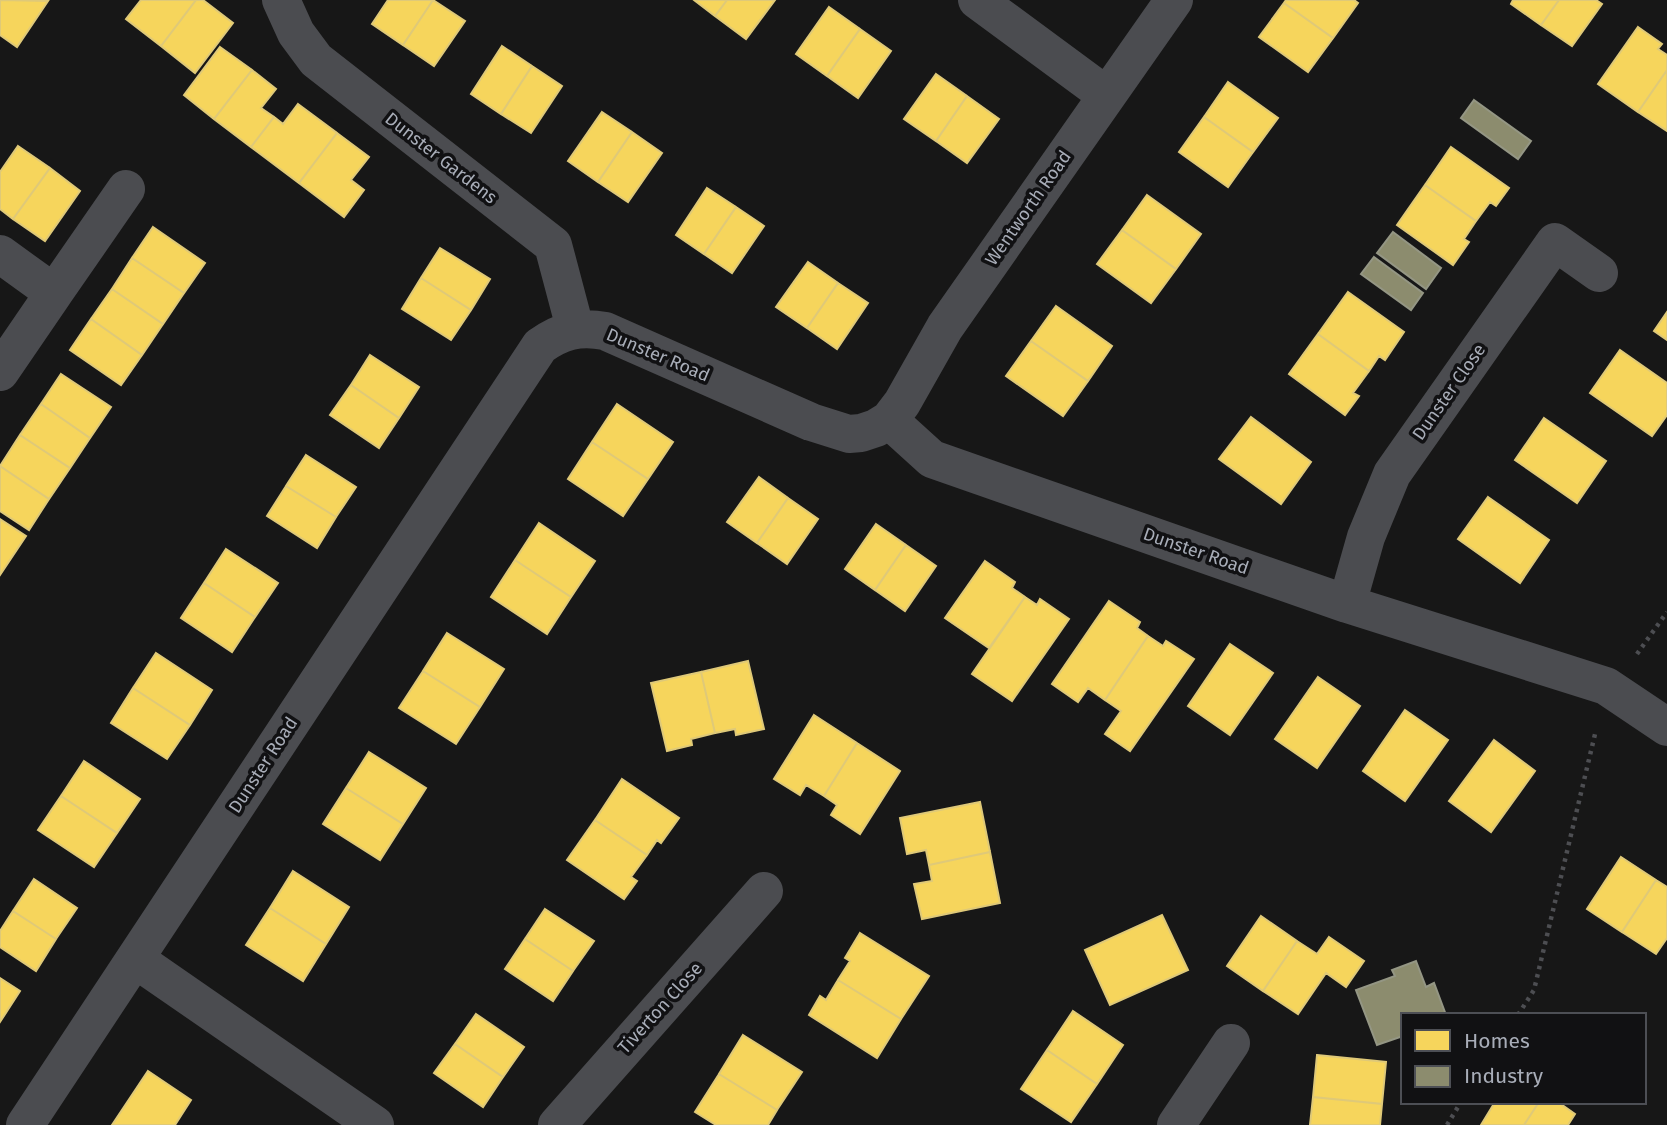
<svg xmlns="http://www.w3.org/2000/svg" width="1667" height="1125" font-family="'Fira Sans',sans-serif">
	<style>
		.homes { fill: #f6d55c; stroke: #dfc978; stroke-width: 2 }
		.industry { fill: #8c8c6e; stroke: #949684; stroke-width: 2 }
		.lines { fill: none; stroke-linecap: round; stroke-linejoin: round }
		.path { stroke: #4d4e52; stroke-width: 4.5; stroke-dasharray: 3.5 5; stroke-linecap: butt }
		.minor { stroke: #4b4c50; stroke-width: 38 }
		.labels { text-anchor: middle; stroke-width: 7; stroke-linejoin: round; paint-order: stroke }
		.street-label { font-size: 18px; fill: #a8adb8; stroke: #111113 }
	</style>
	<rect width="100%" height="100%" fill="#171717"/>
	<path class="homes" d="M0 0 48 1 17 47 0 35Z
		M141 0H196L161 46 126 19Z
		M196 0H203L233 23 195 73 161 46Z
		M388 0H433L403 45 372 24Z
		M433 0 465 21 434 66 403 45Z
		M694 0H727L715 16Z
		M727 0H775L746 39 715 16Z
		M1286 0H1354L1358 3 1333 38 1284 3Z
		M1513 0H1559L1541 25 1511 4Z
		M1559 0H1596L1602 4 1572 46 1541 25Z
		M1284 3 1333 38 1308 72 1259 37Z
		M829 7 860 29 827 76 796 54Z
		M1638 27 1662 44 1658 49 1667 55V70L1638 112 1598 84Z
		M860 29 891 51 858 98 827 76Z
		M502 46 532 66 501 114 471 94Z
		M220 47 252 70 214 119 184 95Z
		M532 66 562 86 531 133 501 114Z
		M252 70 276 89 261 108 274 117 251 147 214 119Z
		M1667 70V131L1638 112Z
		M936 74 967 96 936 141 904 119Z
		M1228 82 1278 118 1253 152 1204 117Z
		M967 96 999 119 967 163 936 141Z
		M298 104 337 133 299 183 251 147 274 117 283 124Z
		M602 112 632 132 598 182 568 161Z
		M1204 117 1253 152 1228 187 1179 152Z
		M632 132 662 153 628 202 598 182Z
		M337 133 369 157 351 180 364 190 344 217 299 183Z
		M18 146 50 168 13 219 0 209V172Z
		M1451 147 1509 188 1496 206 1490 202 1476 221 1425 185Z
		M50 168 80 191 45 241 13 219Z
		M1425 185 1476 221 1464 239 1469 242 1453 265 1397 225Z
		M707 188 736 207 704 254 676 235Z
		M1147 195 1201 234 1176 269 1122 230Z
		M736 207 764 226 732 273 704 254Z
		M153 227 205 263 184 293 132 258Z
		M1122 230 1176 269 1151 303 1097 264Z
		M440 248 490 279 471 310 421 278Z
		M132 258 184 293 163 324 112 289Z
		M808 262 838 283 807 328 776 307Z
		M421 278 471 310 451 340 402 309Z
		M838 283 868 303 837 349 807 328Z
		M112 289 163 324 142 355 91 319Z
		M1348 292 1404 332 1385 360 1379 356 1369 371 1318 334Z
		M1056 306 1112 346 1088 381 1031 341Z
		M1667 312V340L1654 331Z
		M91 319 142 355 121 385 70 350Z
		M1318 334 1369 371 1353 393 1359 396 1345 415 1289 374Z
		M1031 341 1088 381 1063 416 1006 376Z
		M1620 350 1667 383V415L1652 436 1590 393Z
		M370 355 419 387 399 418 351 385Z
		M61 374 111 407 90 438 41 404Z
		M351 385 399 418 379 448 330 415Z
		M41 404 90 438 70 468 20 435Z
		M617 404 673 442 648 479 592 442Z
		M1251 417 1311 462 1281 504 1219 459Z
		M1544 418 1606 461 1577 503 1515 460Z
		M20 435 70 468 49 499 0 466Z
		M592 442 648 479 623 516 568 479Z
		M306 455 356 487 336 517 286 486Z
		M0 466 49 499 29 530 0 511Z
		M759 477 788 498 757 543 727 522Z
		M286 486 336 517 317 548 267 516Z
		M1488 497 1549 540 1520 583 1458 539Z
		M788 498 818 519 787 564 757 543Z
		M0 519 26 536 0 575Z
		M539 523 595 561 571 597 515 560Z
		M876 524 906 545 875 590 845 569Z
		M906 545 936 566 905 611 875 590Z
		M226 549 278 583 255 617 204 583Z
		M515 560 571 597 547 634 491 597Z
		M985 561 1015 582 1012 588 1025 597 989 648 945 618Z
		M204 583 255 617 232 652 181 618Z
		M1025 597 1037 605 1040 599 1069 619 1012 701 972 674Z
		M1109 601 1140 622 1137 628 1148 636 1105 700 1088 688 1078 702 1052 684Z
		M447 633 504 669 480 707 423 671Z
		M1148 636 1163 646 1166 641 1194 659 1130 751 1105 734 1121 711 1105 700Z
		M1230 644 1273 673 1230 735 1188 706Z
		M156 653 212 690 190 725 133 688Z
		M748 661 764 729 736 735 735 729 715 733 701 672Z
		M423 671 480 707 456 744 399 708Z
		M701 672 715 733 691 739 692 745 667 751 651 683Z
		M1318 677 1360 706 1317 768 1275 739Z
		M133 688 190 725 167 759 111 723Z
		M1405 710 1448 740 1405 801 1363 771Z
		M814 715 857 743 824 796 806 785 800 795 774 779Z
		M1494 740 1535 771 1491 832 1449 801Z
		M857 743 900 771 860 834 831 815 837 805 824 796Z
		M369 752 426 788 403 824 346 788Z
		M84 761 140 799 117 833 61 796Z
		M622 779 679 818 661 843 657 840 647 855 595 820Z
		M346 788 403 824 380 860 323 824Z
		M61 796 117 833 94 867 38 830Z
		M980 802 990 852 929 865 926 850 907 854 900 818Z
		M595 820 647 855 631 877 637 881 624 899 567 860Z
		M990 852 1000 903 922 919 914 884 932 881 929 865Z
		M1621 857 1656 880 1622 932 1587 909Z
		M293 871 349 907 326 944 270 908Z
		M34 879 77 908 56 939 13 911Z
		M1656 880 1667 887V938L1656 954 1622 932Z
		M270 908 326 944 303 981 246 945Z
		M545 909 594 941 573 971 525 939Z
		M13 911 56 939 36 971 0 947V931Z
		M1162 915 1188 970 1110 1005 1085 950Z
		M1261 916 1297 941 1263 991 1227 966Z
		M860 933 929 976 901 1019 838 980 850 961 845 958Z
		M1329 937 1364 961 1346 987 1326 973 1298 1014 1263 991 1297 941 1317 954Z
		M525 939 573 971 553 1001 505 969Z
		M0 978 20 991 0 1022Z
		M838 980 901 1019 877 1058 809 1015 820 996 826 1000Z
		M1073 1011 1123 1045 1097 1084 1047 1050Z
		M476 1014 524 1047 503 1077 455 1044Z
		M743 1035 802 1072 777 1110 719 1074Z
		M455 1044 503 1077 483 1107 434 1073Z
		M1047 1050 1097 1084 1071 1122 1021 1089Z
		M1317 1055 1386 1062 1382 1104 1313 1097Z
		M148 1071 191 1100 175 1125H112Z
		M719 1074 777 1110 768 1125H716L695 1112Z
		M1313 1097 1382 1104 1380 1125H1310Z
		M1495 1102H1539L1524 1125H1481Z
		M1539 1102H1558L1575 1114 1568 1125H1524Z"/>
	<path class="industry" d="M1474 100 1531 141 1518 159 1461 118Z
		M1393 232 1441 268 1426 289 1377 253Z
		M1374 257 1423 293 1411 310 1361 274Z
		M1416 961 1426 987 1434 983 1446 1015H1403V1036L1377 1045 1356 990 1395 976 1392 970Z"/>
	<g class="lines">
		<path class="path" d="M1637 654 1667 612
			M1518 1015 1534 990 1596 730
			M1447 1125 1461 1102"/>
		<path class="minor" d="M281 0 296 33 316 60 553 245 575 328
			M977 0 1106 95
			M0 254 54 293 126 189
			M0 372 54 293
			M889 420 932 459 1347 604 1606 686 1667 727
			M1347 604 1366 537 1392 474 1555 242 1599 273
			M135 959 375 1125
			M25 1125 540 346C561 331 579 326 605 331L811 422 849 434 861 433 876 428 889 420 902 403 945 327 1174 0
			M557 1125 764 891
			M1176 1125 1231 1043"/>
	</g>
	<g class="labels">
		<g class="street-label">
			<text transform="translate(441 158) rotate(38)" y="6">Dunster Gardens</text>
			<text transform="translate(1028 208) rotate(-55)" y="6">Wentworth Road</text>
			<text transform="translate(658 355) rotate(23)" y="6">Dunster Road</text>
			<text transform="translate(1449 392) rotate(-55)" y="6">Dunster Close</text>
			<text transform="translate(1196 551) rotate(19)" y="6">Dunster Road</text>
			<text transform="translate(263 765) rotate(-57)" y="6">Dunster Road</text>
			<text transform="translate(660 1008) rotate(-48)" y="6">Tiverton Close</text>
		</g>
	</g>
	<rect x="1401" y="1013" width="245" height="91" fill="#111113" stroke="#4d4f55" stroke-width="2"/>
	<rect x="1415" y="1030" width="35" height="21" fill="#f6d55c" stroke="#4d4f55" stroke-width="2"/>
	<text x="1464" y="1048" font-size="21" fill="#a8adb8">Homes</text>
	<rect x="1415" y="1066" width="35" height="21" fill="#8c8c6e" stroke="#4d4f55" stroke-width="2"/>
	<text x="1464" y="1083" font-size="21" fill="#a8adb8">Industry</text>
</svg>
